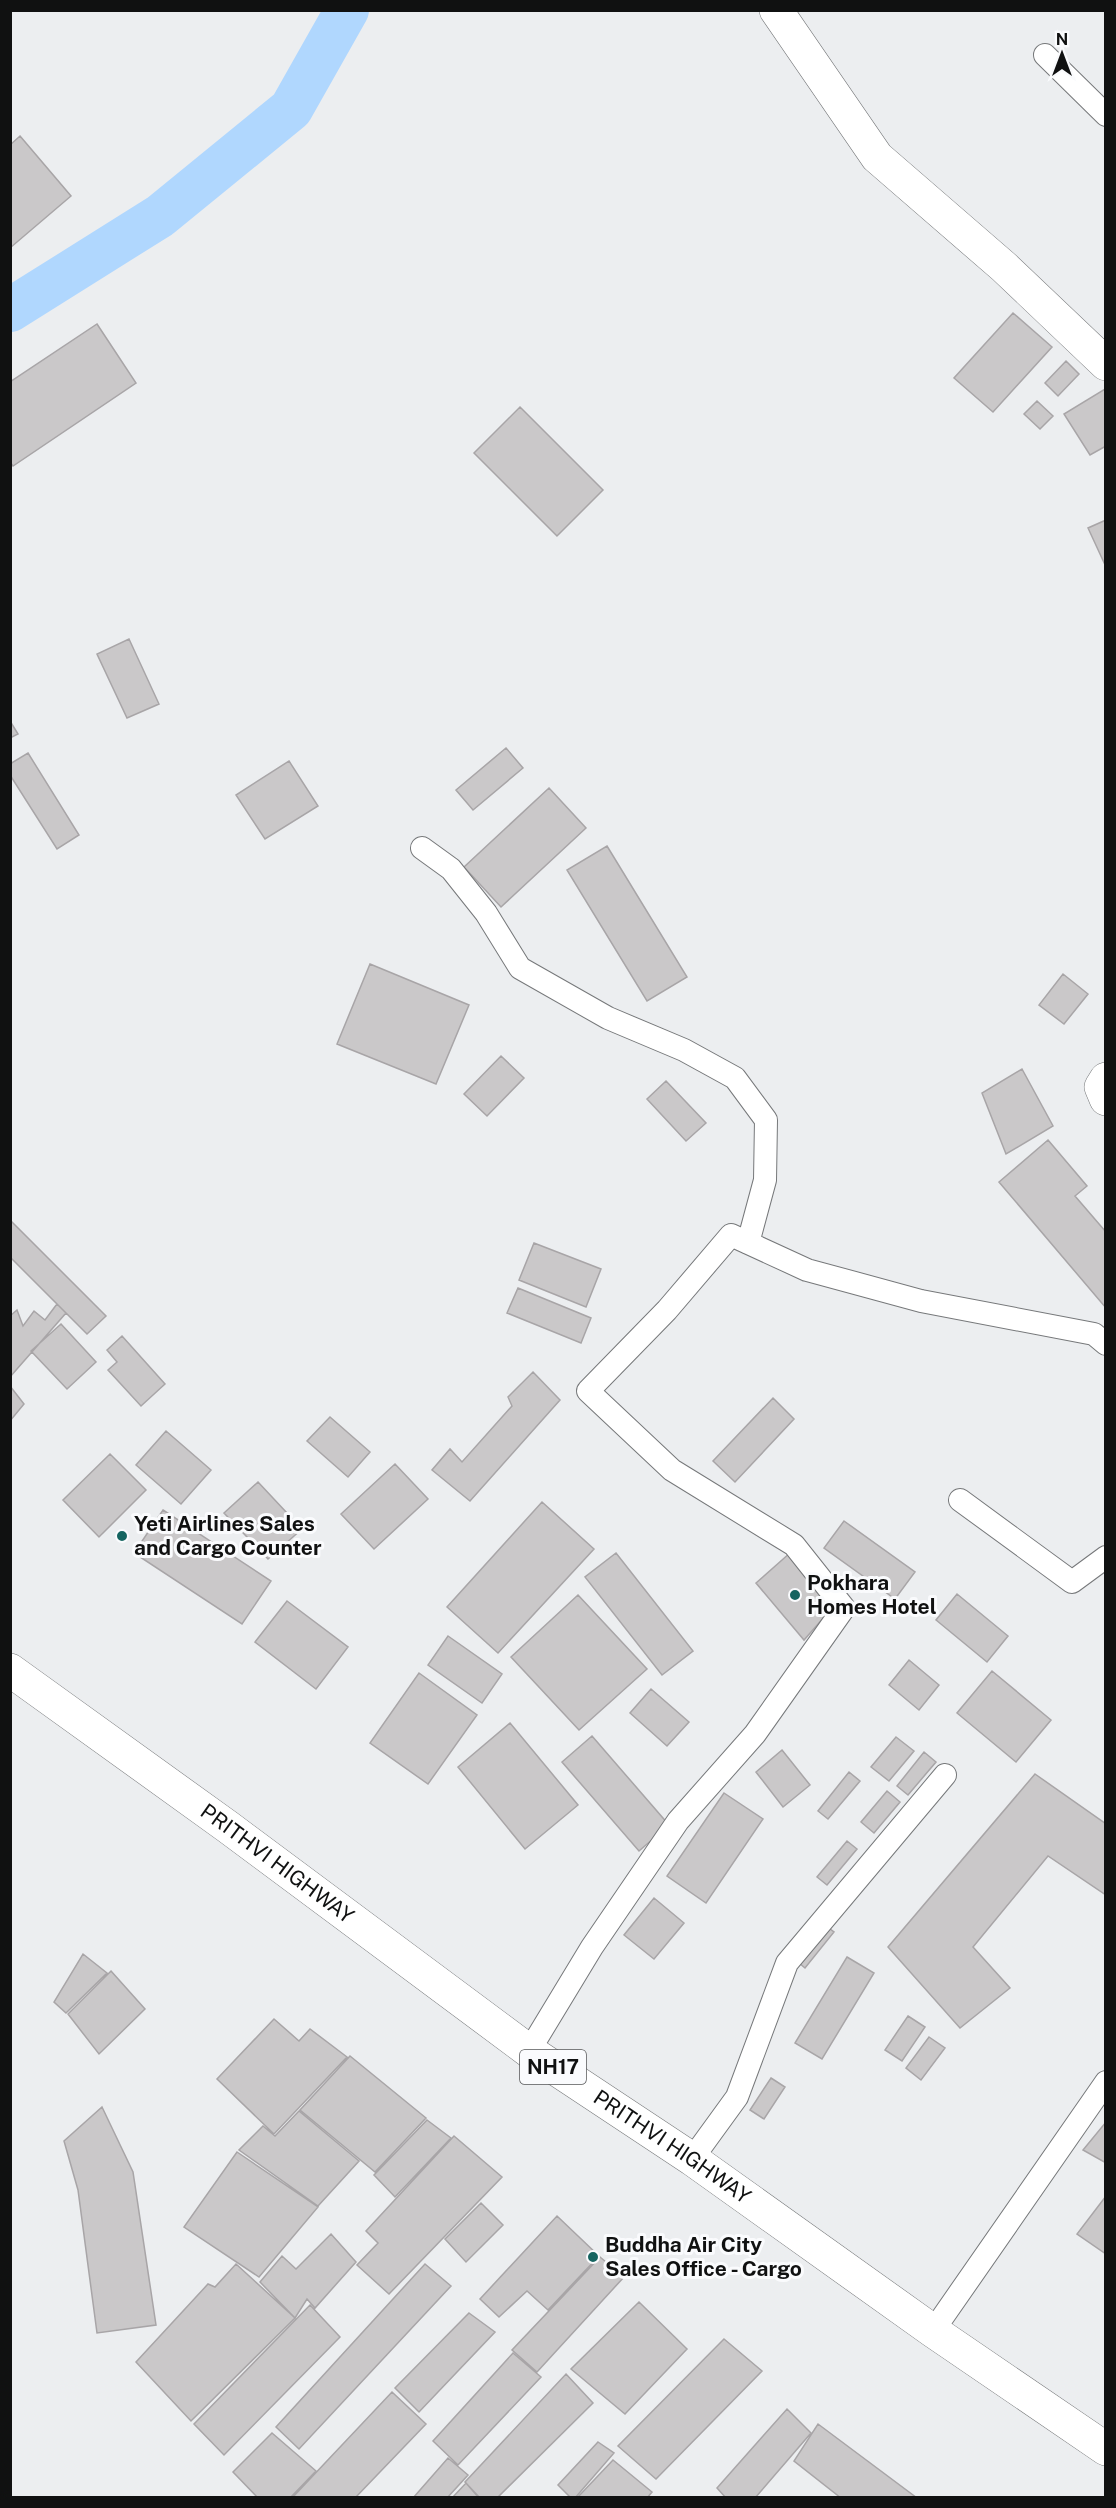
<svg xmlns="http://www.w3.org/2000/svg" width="1116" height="2508" font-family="'Public Sans',sans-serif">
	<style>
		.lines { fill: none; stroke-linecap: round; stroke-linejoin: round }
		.canal { stroke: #b0d7fe; stroke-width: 44 }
		.building { fill: #cac8c9; stroke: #a8a5a7; stroke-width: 1.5 }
		.service-casing { stroke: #76787a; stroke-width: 24 }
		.minor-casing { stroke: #76787a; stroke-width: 34 }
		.trunk-casing { stroke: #76787a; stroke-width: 34 }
		.service { stroke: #fff; stroke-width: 22 }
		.minor { stroke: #fff; stroke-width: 33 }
		.trunk { stroke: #fff; stroke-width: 33 }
		.poi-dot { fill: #156460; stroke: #fafbfd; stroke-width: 2 }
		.labels { text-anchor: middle; stroke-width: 6; stroke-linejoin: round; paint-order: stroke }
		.shield { fill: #fafbfd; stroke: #565758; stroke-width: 1.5 }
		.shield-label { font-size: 20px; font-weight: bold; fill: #101111 }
		.poi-label { font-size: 21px; font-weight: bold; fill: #101111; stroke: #fafbfd; text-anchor: start }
		.street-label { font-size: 21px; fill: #101111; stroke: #fafbfd }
	</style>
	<rect width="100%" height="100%" fill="#eceef0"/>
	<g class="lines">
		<path class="canal" d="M10 310 160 216 291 109 347 10"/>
	</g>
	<path class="building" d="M20 136 71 196 10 248V145Z
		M1013 313 1052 347 993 412 954 378Z
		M97 324 136 383 13 466 10 462V382Z
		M1066 361 1079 374 1058 396 1045 383Z
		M1105 389 1106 446 1090 455 1064 414Z
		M1037 401 1053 416 1040 429 1024 414Z
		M520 407 603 490 557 536 474 453Z
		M1106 520V567L1088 528Z
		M129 639 159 704 127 718 97 654Z
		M10 721 18 734 10 738Z
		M506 748 523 768 473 810 456 790Z
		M28 753 79 835 57 849 10 775V764Z
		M289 761 318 806 265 839 236 795Z
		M549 788 586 828 501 907 464 867Z
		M607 846 687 977 647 1001 567 870Z
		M370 964 469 1005 436 1084 337 1044Z
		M1063 974 1088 994 1064 1024 1039 1005Z
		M501 1056 524 1078 487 1116 464 1094Z
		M1022 1069 1053 1126 1006 1154 982 1093Z
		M666 1081 706 1123 686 1141 647 1099Z
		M1048 1140 1087 1186 1075 1196 1106 1232V1308L999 1182Z
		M10 1220 106 1316 87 1334 10 1257Z
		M534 1243 601 1269 586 1307 519 1280Z
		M518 1288 591 1318 581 1343 507 1313Z
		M57 1304 66 1313 10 1377V1316L17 1310 23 1326 34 1311 45 1320Z
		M61 1324 96 1362 67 1389 31 1351Z
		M122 1336 165 1384 141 1406 108 1370 117 1362 107 1350Z
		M533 1372 560 1400 470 1501 432 1470 450 1449 462 1462 512 1406 508 1397Z
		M10 1386 24 1404 10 1421Z
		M773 1398 794 1419 735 1482 713 1461Z
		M330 1417 370 1452 348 1477 307 1441Z
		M166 1431 211 1470 181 1504 136 1465Z
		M110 1454 146 1490 99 1537 63 1500Z
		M395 1464 428 1499 374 1549 341 1514Z
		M258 1482 302 1529 268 1559 224 1513Z
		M542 1502 594 1549 498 1653 447 1607Z
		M163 1510 271 1581 242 1624 134 1553Z
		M844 1521 915 1572 895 1599 824 1548Z
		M791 1552 833 1607 804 1640 756 1583Z
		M616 1553 693 1651 662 1675 585 1577Z
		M957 1594 1008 1636 987 1662 936 1620Z
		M578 1595 647 1669 579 1730 511 1657Z
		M287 1601 348 1647 316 1689 255 1642Z
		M448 1636 502 1674 482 1703 428 1665Z
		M909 1660 939 1685 919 1710 889 1685Z
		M992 1671 1051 1720 1016 1762 957 1713Z
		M419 1673 477 1715 428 1784 370 1743Z
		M651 1689 689 1722 667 1746 630 1713Z
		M510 1723 578 1805 525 1849 458 1767Z
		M592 1736 669 1825 639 1851 562 1762Z
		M896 1737 914 1751 889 1781 871 1767Z
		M782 1750 810 1785 783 1807 756 1772Z
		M924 1752 936 1762 908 1795 897 1786Z
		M849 1772 860 1781 828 1819 818 1811Z
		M1035 1774 1106 1824V1895L1048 1856 973 1947 1010 1988 960 2028 888 1947Z
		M887 1791 900 1802 874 1833 861 1822Z
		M724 1793 763 1819 706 1903 667 1876Z
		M847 1841 857 1849 827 1885 817 1877Z
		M654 1898 684 1923 654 1959 624 1935Z
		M822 1923 834 1932 805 1968 793 1958Z
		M83 1954 107 1973 66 2013 54 2002Z
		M847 1957 874 1973 822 2059 795 2043Z
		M111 1971 145 2009 99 2054 68 2014Z
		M908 2016 925 2027 902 2061 885 2050Z
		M274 2019 299 2041 310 2029 347 2057 274 2134 217 2079Z
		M929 2037 945 2048 921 2080 906 2068Z
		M350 2056 426 2118 375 2172 300 2110Z
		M771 2078 785 2087 764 2119 750 2110Z
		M102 2107 133 2172 156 2325 97 2333 78 2190 64 2141Z
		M299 2111 359 2161 318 2206 239 2150 263 2126 275 2136Z
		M427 2120 451 2138 395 2197 374 2175Z
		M1106 2122V2163L1083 2150Z
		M454 2136 502 2177 389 2294 357 2265 378 2243 366 2231Z
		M237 2152 318 2207 259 2277 184 2227Z
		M1106 2196V2254L1077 2234Z
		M481 2203 503 2225 466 2262 445 2239Z
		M557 2216 599 2256 548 2310 527 2291 499 2317 480 2299Z
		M331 2234 356 2262 315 2308 307 2299 295 2318 260 2282 282 2256 296 2269Z
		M600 2257 624 2277 537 2372 512 2350Z
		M236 2264 295 2318 191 2421 136 2362 208 2284 215 2287Z
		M425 2264 451 2286 299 2449 276 2427Z
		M639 2302 687 2349 625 2414 571 2369Z
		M310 2305 340 2337 224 2455 194 2424Z
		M469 2313 495 2332 419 2412 395 2388Z
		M724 2339 762 2371 656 2479 618 2446Z
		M513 2353 541 2377 458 2465 433 2441Z
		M566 2374 593 2403 497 2498H480L465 2482Z
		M392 2392 426 2424 355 2498H292Z
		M787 2409 811 2433 755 2498H726L717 2488Z
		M818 2424 917 2498H841L794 2461Z
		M272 2433 316 2471 290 2498H258L233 2472Z
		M598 2442 614 2453 575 2498H571L558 2485Z
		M448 2458 468 2475 447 2498H413Z
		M613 2460 652 2492 647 2498H577Z
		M466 2483 479 2498H452Z"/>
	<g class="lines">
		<defs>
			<path id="service" d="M1045 55 1106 115
				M422 848 451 869 486 913 520 968 608 1018 684 1050 735 1078 766 1120 765 1180 748 1243
				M960 1500 1072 1582 1106 1557
				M529 2051 592 1947 678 1821 755 1734 844 1608 794 1545 672 1470 588 1391 667 1310 731 1235 807 1270 921 1301 1094 1334 1106 1344
				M692 2159 737 2097 787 1963 945 1775
				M933 2331 1106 2082"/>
			<path id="minor" d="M776 10 877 157 1004 267 1106 364
				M1106 1079 1101 1087 1106 1099"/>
			<g id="trunk">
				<path id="s1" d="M10 1670 228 1827 529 2051 692 2159 933 2331 1106 2449"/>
			</g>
		</defs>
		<use href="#service" class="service-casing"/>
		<use href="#minor" class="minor-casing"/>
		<use href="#trunk" class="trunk-casing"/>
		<use href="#service" class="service"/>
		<use href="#minor" class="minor"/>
		<use href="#trunk" class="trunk"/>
	</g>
	<g class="poi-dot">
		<circle cx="122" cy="1536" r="6"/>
		<circle cx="795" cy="1595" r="6"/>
		<circle cx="593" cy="2257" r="6"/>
	</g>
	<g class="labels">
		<rect class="shield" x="520" y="2050" width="66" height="34" rx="4.5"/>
		<g class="shield-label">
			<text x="553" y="2074">NH17</text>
		</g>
		<g class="poi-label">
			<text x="134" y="1531">Yeti Airlines Sales<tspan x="134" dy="24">and Cargo Counter</tspan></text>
			<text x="807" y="1590">Pokhara<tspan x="807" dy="24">Homes Hotel</tspan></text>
			<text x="605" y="2252">Buddha Air City<tspan x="605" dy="24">Sales Office - Cargo</tspan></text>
		</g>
		<g class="street-label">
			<text dy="7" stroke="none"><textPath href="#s1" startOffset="330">PRITHVI HIGHWAY</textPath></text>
			<text dy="7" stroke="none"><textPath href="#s1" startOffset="816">PRITHVI HIGHWAY</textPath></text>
		</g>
	</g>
	<rect width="1116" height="2508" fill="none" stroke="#101111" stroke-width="24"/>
	<g transform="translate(1062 54)" stroke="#fafbfd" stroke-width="4.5" paint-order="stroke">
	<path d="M0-4.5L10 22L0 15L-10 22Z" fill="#101111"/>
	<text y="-9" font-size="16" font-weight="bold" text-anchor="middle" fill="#101111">N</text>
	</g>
</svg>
